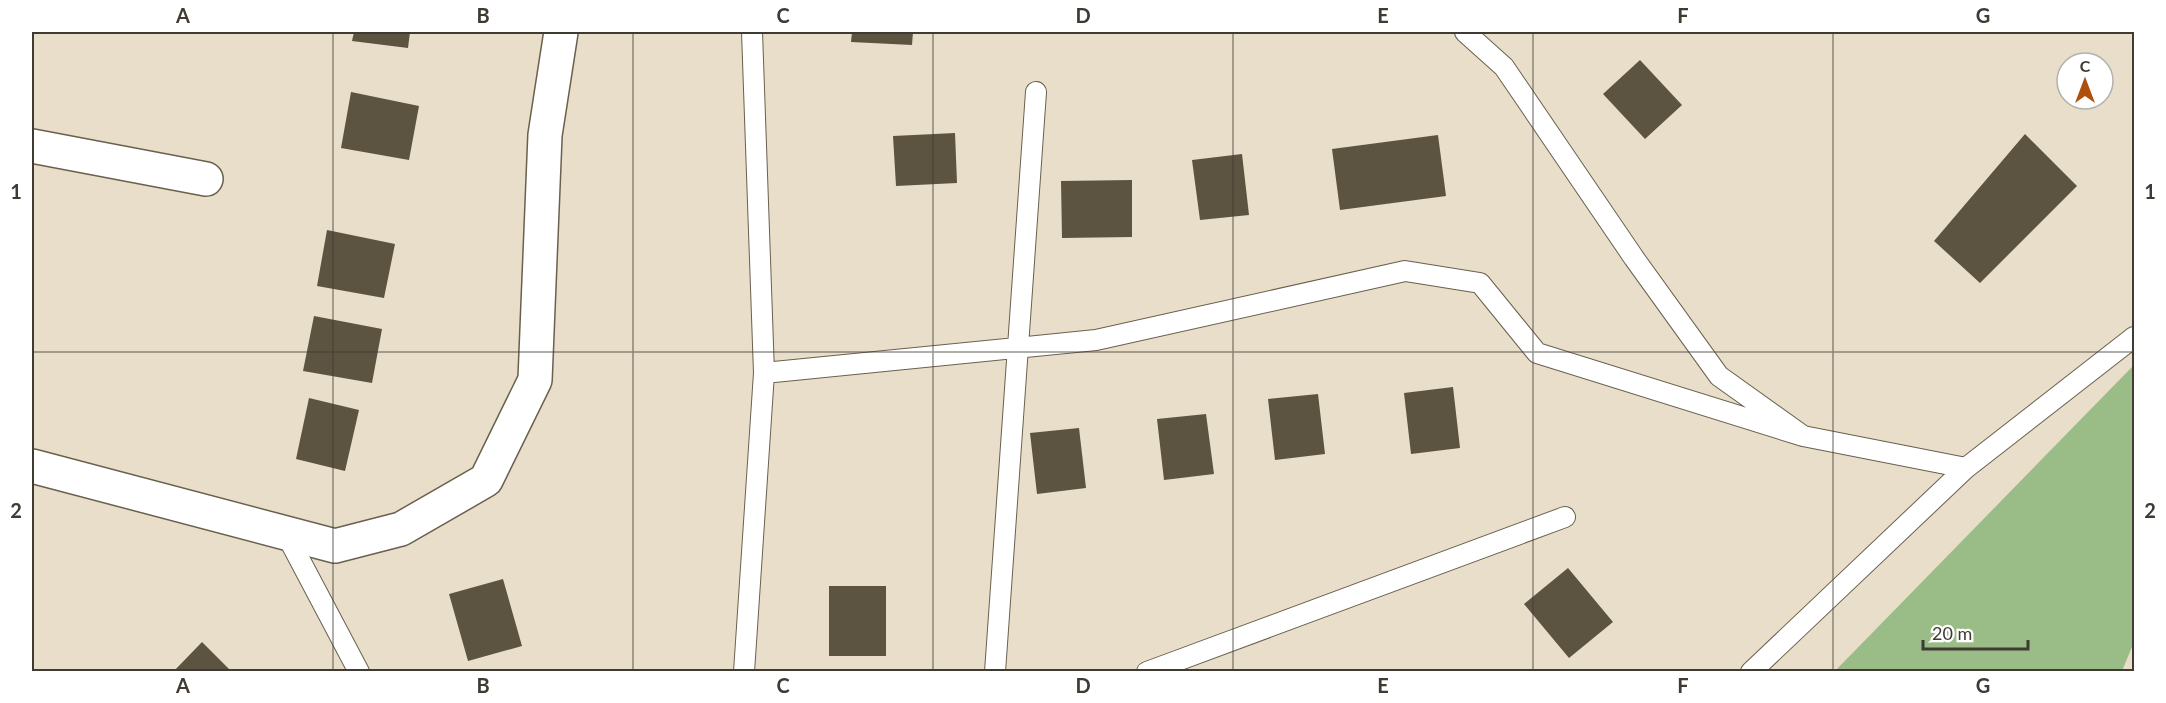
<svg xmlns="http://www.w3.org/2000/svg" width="2166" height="703" font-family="Lato,sans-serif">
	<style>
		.forest { fill: #9abc87 }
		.building { fill: #5c5441 }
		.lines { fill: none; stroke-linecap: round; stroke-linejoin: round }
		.service-casing { stroke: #69604e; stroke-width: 22 }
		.minor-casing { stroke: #69604e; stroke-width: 36 }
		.service { stroke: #fff; stroke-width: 20 }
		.minor { stroke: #fff; stroke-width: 33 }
		.grid { fill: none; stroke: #3f3b33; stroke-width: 1.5; stroke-opacity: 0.55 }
		.neatline { fill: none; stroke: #3f3b33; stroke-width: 2 }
		.grid-label { font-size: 20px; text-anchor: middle; font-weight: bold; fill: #3f3b33 }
	</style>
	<rect width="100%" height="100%" fill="#e8dec9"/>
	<path class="forest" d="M2133 366H2134V642L2122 671H1835Z"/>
	<path class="building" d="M354 32H410L408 48 352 41Z
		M852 32H913L912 45 851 42Z
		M1640 60 1682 105 1645 139 1603 94Z
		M351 92 419 106 409 160 341 148Z
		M955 133 957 183 896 186 893 136Z
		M2025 134 2077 186 1980 283 1934 241Z
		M1438 135 1446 196 1340 210 1332 149Z
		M1242 154 1249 215 1200 220 1192 160Z
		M1132 180V237L1062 238 1061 181Z
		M327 230 395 244 384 298 317 286Z
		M314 316 382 329 372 383 303 371Z
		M1453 387 1460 448 1411 454 1404 393Z
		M1318 394 1325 454 1275 460 1268 399Z
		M309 398 359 410 345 471 296 459Z
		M1206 414 1214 474 1164 480 1157 419Z
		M1079 428 1086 488 1037 494 1030 433Z
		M1568 568 1613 622 1569 658 1524 604Z
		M503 579 522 646 468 661 449 594Z
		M829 586H886V656H829Z
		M202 642 232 672H173Z"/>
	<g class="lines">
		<defs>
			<path id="service" d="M752 32 764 373
				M1465 32 1504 67 1634 258 1719 376 1803 436 1966 468
				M285 532 359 672
				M744 672 764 373 1096 340 1405 271 1480 283 1537 353 1803 436
				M995 672 1036 92
				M1147 672 1565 517
				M1751 672 1966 468 2134 337"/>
			<path id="minor" d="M32 146 206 179
				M32 466 335 546 401 529 486 480 535 380 545 135 561 32"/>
		</defs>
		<use href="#service" class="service-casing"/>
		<use href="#minor" class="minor-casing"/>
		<use href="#service" class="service"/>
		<use href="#minor" class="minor"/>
	</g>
	<path class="grid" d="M333 32V672M633 32V672M933 32V672M1233 32V672M1533 32V672M1833 32V672M32 352H2134"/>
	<rect width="2166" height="703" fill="none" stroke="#ffffff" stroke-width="66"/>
	<g transform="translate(2085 81)"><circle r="28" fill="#ffffff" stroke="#b2b1ad" stroke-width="1.5"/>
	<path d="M0-4.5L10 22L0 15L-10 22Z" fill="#b04f0c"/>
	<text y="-9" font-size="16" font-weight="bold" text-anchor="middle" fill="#3f3b33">С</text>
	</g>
	<path d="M1923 640v9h105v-9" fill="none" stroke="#3f3b33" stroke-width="3"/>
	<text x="1932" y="640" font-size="18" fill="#3f3b33" stroke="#ffffff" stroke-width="4.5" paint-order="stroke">20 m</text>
	<rect x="33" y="33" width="2100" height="637" class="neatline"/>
	<g class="grid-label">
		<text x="183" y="23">A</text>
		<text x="483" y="23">B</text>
		<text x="783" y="23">C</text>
		<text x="1083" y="23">D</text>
		<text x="1383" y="23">E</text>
		<text x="1683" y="23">F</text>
		<text x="1983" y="23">G</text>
		<text x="16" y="199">1</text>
		<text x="2150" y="199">1</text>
		<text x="16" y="518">2</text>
		<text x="2150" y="518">2</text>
		<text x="183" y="693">A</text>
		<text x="483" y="693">B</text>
		<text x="783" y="693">C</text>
		<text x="1083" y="693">D</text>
		<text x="1383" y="693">E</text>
		<text x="1683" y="693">F</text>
		<text x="1983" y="693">G</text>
	</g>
</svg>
